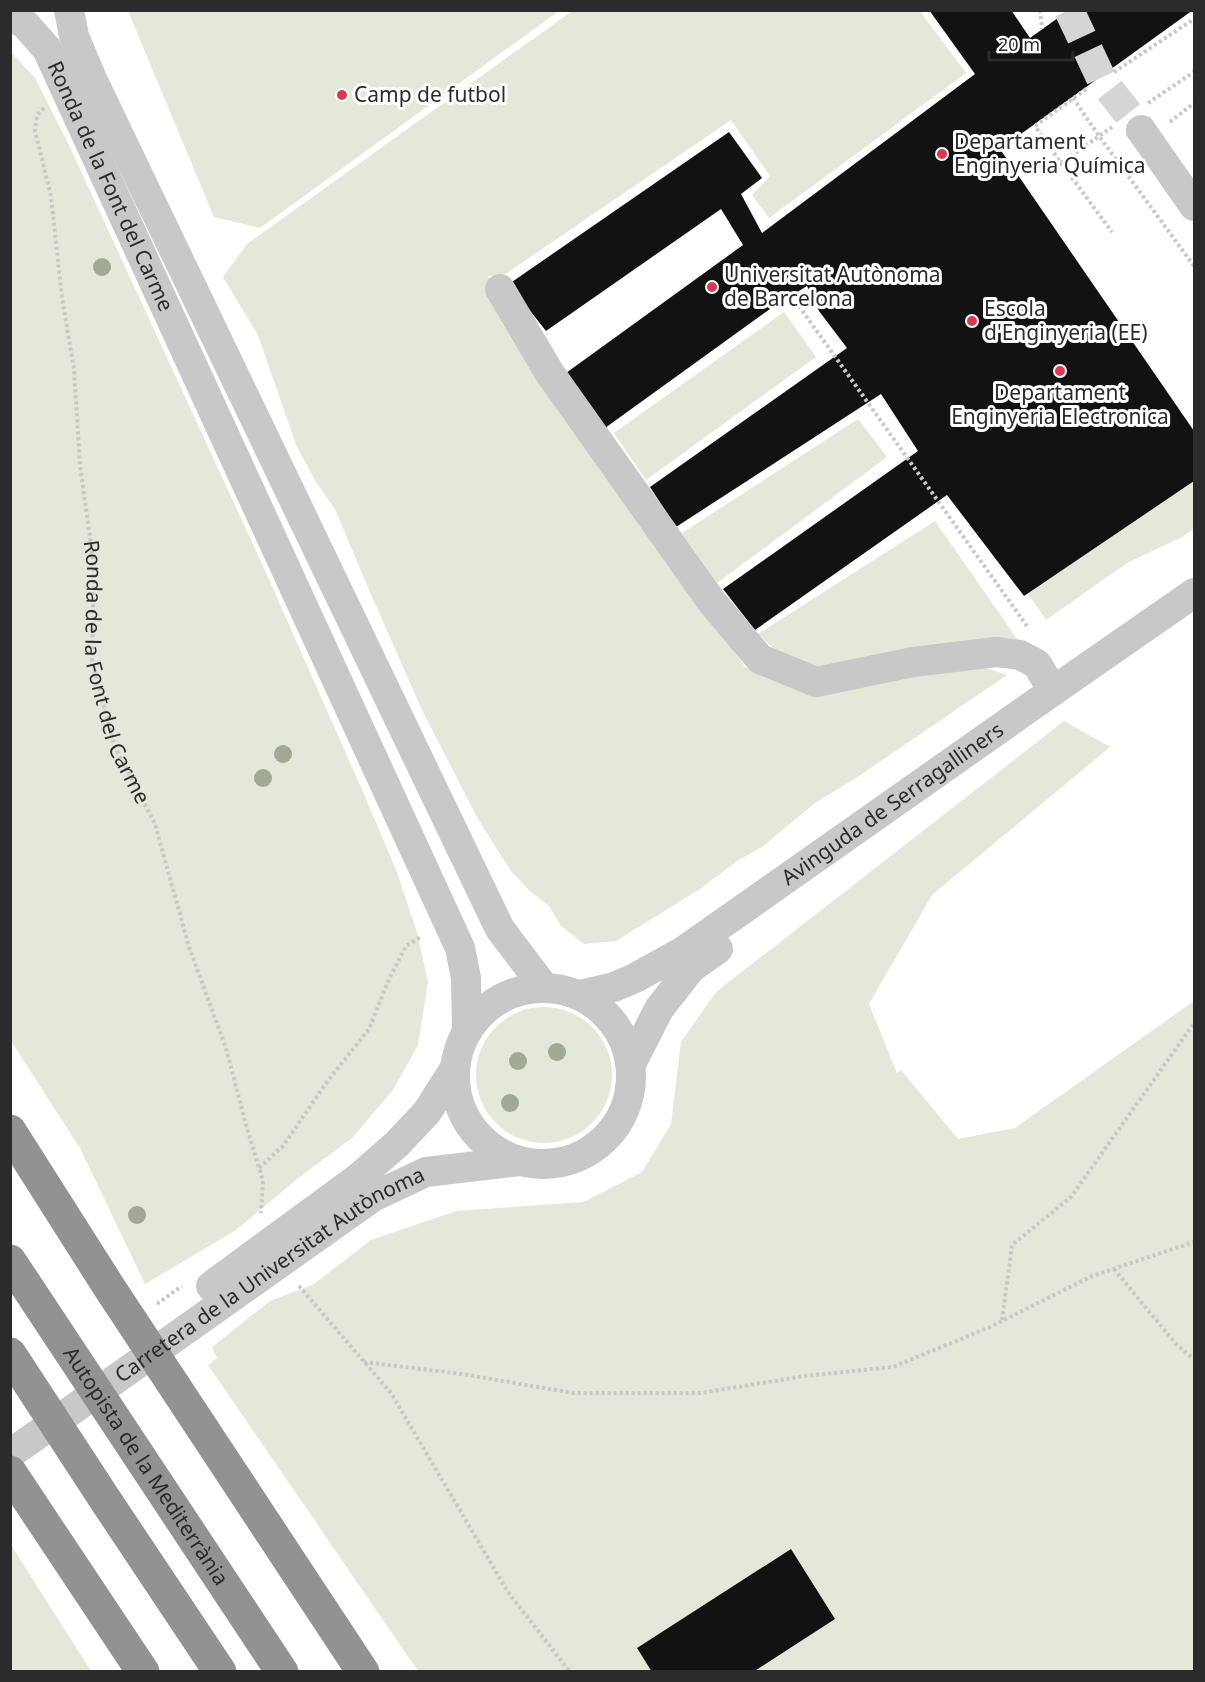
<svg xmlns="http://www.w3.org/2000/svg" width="1205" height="1682" font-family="'Noto Sans',sans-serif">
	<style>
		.green { fill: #e3e8da }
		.building { fill: #121212 }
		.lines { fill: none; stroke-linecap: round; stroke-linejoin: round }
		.minor-tunnel { stroke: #d5d5d5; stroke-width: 30; stroke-dasharray: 30 15; stroke-linecap: butt }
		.path { stroke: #c8c8c8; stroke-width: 4; stroke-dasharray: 3 3; stroke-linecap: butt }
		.minor { stroke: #c8c8c8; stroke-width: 30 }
		.highway { stroke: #929292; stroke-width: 33 }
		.tree { fill: #a0a994 }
		.poi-dot { fill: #d63a51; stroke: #fff; stroke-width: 2 }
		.labels { text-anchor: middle; stroke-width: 6; stroke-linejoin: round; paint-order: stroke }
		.poi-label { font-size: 21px; fill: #2b2b2b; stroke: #fff; text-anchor: start }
		.street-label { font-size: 21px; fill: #2b2b2b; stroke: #fff }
	</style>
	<rect width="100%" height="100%" fill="#fff"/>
	<path class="green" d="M128 11H559L260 228 214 217Z
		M572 11H920L966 73 769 218 752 195 770 176 731 120 504 275 488 276 745 667 807 692 983 667 1007 675 856 778 815 803 762 847 737 861 700 889 616 941 584 944 561 926 549 906 530 891 511 871 478 819 422 710 369 590 335 509 316 482 296 445 258 335 223 277 247 244Z
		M11 52 35 78 67 141 263 566 363 792 397 872 417 932 428 982 418 1045 393 1090 352 1138 297 1179 236 1230 145 1284 80 1148 11 1041Z
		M784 312 816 357 646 480 614 433Z
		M858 419 887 457 717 583 682 533Z
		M1194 464V529L1182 537 1127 563 1046 620 1025 589Z
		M935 521 1022 646 821 669 788 662 758 634Z
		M1064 721 1110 747 932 895 869 1004 897 1073 901 1070 958 1139 1015 1128 1194 1001V1671H418L208 1365 217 1358 212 1347 270 1301 314 1284 371 1240 456 1211 584 1202 642 1172 671 1124 681 1042 716 992Z
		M476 1075a68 68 0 1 1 136 0a68 68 0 1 1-136 0Z
		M10 1545H11L91 1671H11Z"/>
	<path class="building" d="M929 10H1011L1030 38 1069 10H1193L1000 149 1194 431V481L1024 596 947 495 755 630 723 589 918 451 881 394 676 527 650 487 847 348 819 311 807 286 770 309 605 428 566 373 743 245 721 209 546 331 509 284 729 132 762 178 741 194 762 233 975 74Z
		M791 1549 835 1619 753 1672H652L637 1648Z"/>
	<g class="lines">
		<path class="minor-tunnel" d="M1069 10 1102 80 1141 130"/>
		<g class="path">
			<path d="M1040 10 1042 29"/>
			<path d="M1114 72 1194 19"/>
			<path d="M1086 89 1035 126 1061 163 1112 127"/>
			<path d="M1073 98 1099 136 1194 266"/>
			<path d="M1148 103 1194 72"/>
			<path id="s1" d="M44 108 37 115 35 131 51 196 62 298 74 369 80 465 94 566 92 660 114 745 155 824 189 947 226 1048 245 1121 263 1181 261 1213"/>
			<path d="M1170 122 1194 103"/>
			<path d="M1061 163 1112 232"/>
			<path d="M799 306 1027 626"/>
			<path d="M259 1168 283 1146 327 1082 369 1029 389 979 406 946 422 936"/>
			<path d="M1114 1269 1176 1344 1194 1359"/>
			<path d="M299 1286 391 1393 508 1592 570 1672"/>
			<path d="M157 1304 182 1286"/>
			<path d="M1002 1320 1012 1245 1071 1197 1194 1023"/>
			<path d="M364 1362 462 1374 573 1393H700L805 1376 893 1367 990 1327 1092 1276 1194 1242"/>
		</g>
		<g class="minor">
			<path d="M69 10 74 36 92 79 500 929 544 987"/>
			<path id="s2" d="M10 15 26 25 47 49 460 948 466 978 467 1032"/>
			<path d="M1141 130 1194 206"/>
			<path d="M500 289 549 372 712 602 760 659 816 682 913 662 996 652 1020 655 1037 664 1053 691"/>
			<circle cx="543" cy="1076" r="88"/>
			<path id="s3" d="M580 995 614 987 635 978 682 952 1053 691 1194 593"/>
			<path d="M631 1064 659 1009 691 968 718 949"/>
			<path d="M211 1286 358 1178 397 1144 427 1112 455 1068"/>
			<path id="s4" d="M10 1454 373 1197 426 1172 519 1161"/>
		</g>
		<g class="highway">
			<path d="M10 1131 109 1287 363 1672"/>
			<path id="s5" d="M10 1261 282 1672"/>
			<path d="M10 1354 106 1501 220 1672"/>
			<path d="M10 1472 143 1672"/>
		</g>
	</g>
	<g class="tree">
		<circle cx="102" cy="267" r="9"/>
		<circle cx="283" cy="754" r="9"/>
		<circle cx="263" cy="778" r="9"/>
		<circle cx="557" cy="1052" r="9"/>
		<circle cx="518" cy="1061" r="9"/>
		<circle cx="510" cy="1103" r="9"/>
		<circle cx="137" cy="1215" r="9"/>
	</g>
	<g class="poi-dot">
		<circle cx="342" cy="95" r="6"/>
		<circle cx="942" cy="154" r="6"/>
		<circle cx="712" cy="287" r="6"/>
		<circle cx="972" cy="321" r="6"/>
		<circle cx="1060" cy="371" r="6"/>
	</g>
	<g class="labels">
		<g class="poi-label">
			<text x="354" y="102">Camp de futbol</text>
			<text x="954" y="149">Departament<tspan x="954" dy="24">Enginyeria Química</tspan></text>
			<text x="724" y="282">Universitat Autònoma<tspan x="724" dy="24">de Barcelona</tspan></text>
			<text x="984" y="316">Escola<tspan x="984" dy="24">d'Enginyeria (EE)</tspan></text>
			<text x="1060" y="400" text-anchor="middle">Departament<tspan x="1060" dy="24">Enginyeria Electronica</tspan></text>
		</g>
		<g class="street-label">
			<text dy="7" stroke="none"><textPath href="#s2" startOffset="202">Ronda de la Font del Carme</textPath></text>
			<text dy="7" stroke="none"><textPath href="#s1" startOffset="576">Ronda de la Font del Carme</textPath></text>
			<text dy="7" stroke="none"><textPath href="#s3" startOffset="369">Avinguda de Serragalliners</textPath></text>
			<text dy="7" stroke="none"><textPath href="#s4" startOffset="316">Carretera de la Universitat Autònoma</textPath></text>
			<text dy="7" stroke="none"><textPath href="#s5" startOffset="246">Autopista de la Mediterrània</textPath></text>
		</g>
	</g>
	<rect width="1205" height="1682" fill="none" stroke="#2b2b2b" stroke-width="24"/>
	<path d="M989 51v9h84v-9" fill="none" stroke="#2b2b2b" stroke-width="3"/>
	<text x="998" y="51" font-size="18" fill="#2b2b2b" stroke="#ffffff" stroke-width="4.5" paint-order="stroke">20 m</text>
</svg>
